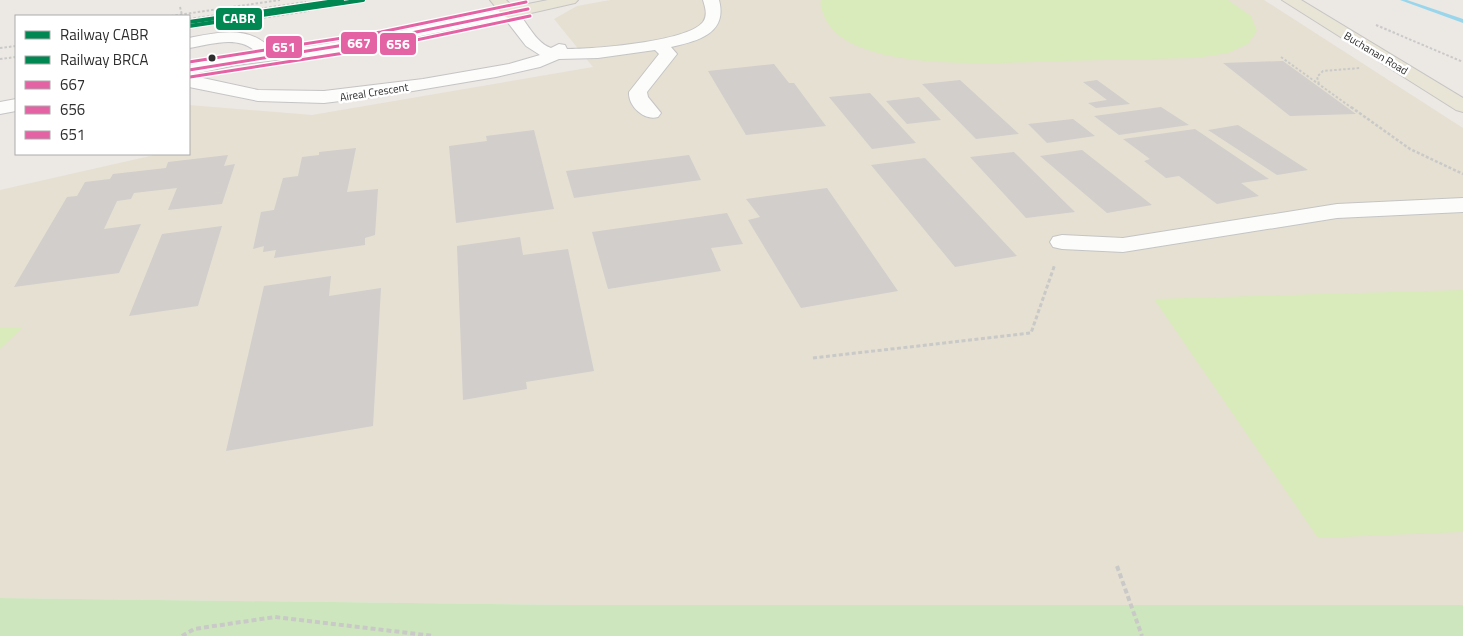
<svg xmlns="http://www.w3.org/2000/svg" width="1463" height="636" font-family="'Titillium Web',sans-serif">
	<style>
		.education { fill: #e6e0d3 }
		.green { fill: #cee6be }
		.pitch { fill: #d9eabb }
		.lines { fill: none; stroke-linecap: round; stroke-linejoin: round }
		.stream { fill: #99d6ec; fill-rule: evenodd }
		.building { fill: #d1cecb }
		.minor-casing { stroke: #c5c4c5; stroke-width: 2 }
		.major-casing { stroke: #c6c5c4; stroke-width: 2 }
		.path-far3 { stroke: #c9c9c8; stroke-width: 2; stroke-dasharray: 2.5 2; stroke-linecap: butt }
		.path-far2 { stroke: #c9c9c8; stroke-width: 2.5; stroke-dasharray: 3 2; stroke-linecap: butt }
		.path-far1 { stroke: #c9c9c8; stroke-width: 3; stroke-dasharray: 4 2.5; stroke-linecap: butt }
		.path { stroke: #c9c9c8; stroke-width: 4; stroke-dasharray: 5 3; stroke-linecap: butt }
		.minor { fill: #fcfcfb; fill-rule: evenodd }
		.major { fill: #e8e4d6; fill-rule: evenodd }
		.bus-1-casing { stroke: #fff; stroke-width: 5.5 }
		.bus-2-casing { stroke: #fff; stroke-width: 5.5 }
		.bus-3-casing { stroke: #fff; stroke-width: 5.5 }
		.bus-1 { stroke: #e463a4; stroke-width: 3 }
		.bus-2 { stroke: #e463a4; stroke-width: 3 }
		.bus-3 { stroke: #e463a4; stroke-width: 3 }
		.rail-1-casing { stroke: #fff; stroke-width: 6 }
		.rail-2-casing { stroke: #fff; stroke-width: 6 }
		.rail-1 { stroke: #008752; stroke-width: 4 }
		.rail-2 { stroke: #008752; stroke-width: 4 }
		.bus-dot { fill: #2e2e2e; stroke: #fff; stroke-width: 2 }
		.labels { text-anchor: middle; stroke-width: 5; stroke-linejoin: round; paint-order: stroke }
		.far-street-label { font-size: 11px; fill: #2e2e2e; stroke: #fff }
		.line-badge { stroke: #fff; stroke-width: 2 }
		.badge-label { font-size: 14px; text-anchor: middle; font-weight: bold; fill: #fff }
	</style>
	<rect width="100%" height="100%" fill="#ece8e4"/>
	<path class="education" d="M610 0H1264L1463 128V605H570L0 598V190L159 154H189V105L312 115 593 67 554 19 577 6Z"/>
	<path class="green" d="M0 598 570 605H1463V636H0Z"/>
	<path class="pitch" d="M821 0H1228L1251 16 1257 31 1248 44 1228 53 1197 58C1152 59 1108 60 1063 61 1010 62 851 76 825 18 823 12 819 6 821 0Z
		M1463 290V532L1318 538 1154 299Z
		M0 327H23L0 349Z"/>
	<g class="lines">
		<path class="stream" d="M1400 0H1407L1463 19V23Z"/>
	</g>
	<path class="building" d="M1283 61 1356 114 1290 116 1223 63Z
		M774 64 789 83H794L826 126 746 135 708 71Z
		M960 80 1019 134 976 139 922 84Z
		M1097 80 1130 104 1096 108 1088 103 1107 100 1083 82Z
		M870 93 916 143 872 149 829 97Z
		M919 97 941 120 907 124 886 101Z
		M1161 107 1189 125 1119 135 1094 116Z
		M1073 119 1095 136 1047 143 1028 124Z
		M1238 125 1308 170 1277 175 1208 130Z
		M1195 129 1269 179 1241 183 1259 196 1217 204 1179 176 1166 178 1144 161 1150 159 1123 139Z
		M534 130 554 209 456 223 449 146 487 141 486 136Z
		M356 148 347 192 378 189 375 235 365 238V245L274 258 276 250 263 252 264 246 253 249 261 212 274 210 283 178 298 176 302 157 319 155V152Z
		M1082 150 1152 205 1107 213 1040 156Z
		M1014 152 1075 212 1026 218 970 157Z
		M228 155 224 166 235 164 222 204 168 210 177 188 134 193 131 199 117 201 104 229 141 224 119 273 14 287 67 197 77 196 85 182 110 179 113 174 166 168 168 162Z
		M689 155 701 180 574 198 566 171Z
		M925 158 1017 256 955 267 871 165Z
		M827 188 898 291 801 308 748 220 760 217 746 199Z
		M727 213 743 244 711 248 721 271 608 289 592 232Z
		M222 226 198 306 129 316 162 234Z
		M520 237 523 255 568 249 594 371 526 382 527 389 463 400 457 246Z
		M331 276 329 296 381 288 373 426 226 451 264 286Z"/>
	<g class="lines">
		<defs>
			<path id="minor" d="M703 0H719C728 34 697 41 671 47L677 54 647 92 648 97 661 113 658 117C644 121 628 106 629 92L659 54 655 50 598 58 559 59 540 67 496 77 389 95 324 103 258 101 189 87V75L258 90 324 91 423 79 509 64 540 55 526 46 505 19 341 52 236 65 189 75V65L254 50C236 35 209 45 189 48V38C217 32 253 24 273 52L375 36 509 8C525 12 531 41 551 48L559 44 565 45 567 49C593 49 687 42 703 22 708 15 705 7 703 0Z
				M16 99V111L0 114V102Z
				M1463 198V212L1337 218 1123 252 1062 249 1053 247 1050 242 1053 237 1062 235 1123 238 1337 204Z"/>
			<path id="major" d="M490 0H506L513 7 548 0H578L575 3 509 18 503 16Z
				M1282 0H1301L1463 98V112L1456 110Z"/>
		</defs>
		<use href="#minor" class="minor-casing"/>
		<use href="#major" class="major-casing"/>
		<path class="path-far3" d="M180 7 182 15
			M171 16 280 0
			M189 19 306 2
			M255 19 309 11
			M1376 25 1463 62
			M0 48 16 46
			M1281 57 1352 108
			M0 59 16 57
			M1319 84 1317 77 1323 71 1360 68"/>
		<path class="path-far2" d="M1351 107 1410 149 1463 174"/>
		<path class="path-far1" d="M813 358 1031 333 1055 264"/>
		<path class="path" d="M1117 566 1142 636
			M182 636 194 629 275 617 434 636"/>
		<use href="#minor" class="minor"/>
		<use href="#major" class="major"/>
		<defs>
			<path id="bus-1" d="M189 70 382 39 528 9"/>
			<path id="bus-2" d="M190 77 383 47 530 16"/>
			<path id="bus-3" d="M189 62 381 32 526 2"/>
		</defs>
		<use href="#bus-1" class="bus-1-casing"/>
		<use href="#bus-2" class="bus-2-casing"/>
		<use href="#bus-3" class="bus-3-casing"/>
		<use href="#bus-1" class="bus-1"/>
		<use href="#bus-2" class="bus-2"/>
		<use href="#bus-3" class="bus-3"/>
		<defs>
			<path id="rail-1" d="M189 26 363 0"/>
			<path id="rail-2" d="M189 22 342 0"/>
		</defs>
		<use href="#rail-1" class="rail-1-casing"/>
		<use href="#rail-2" class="rail-2-casing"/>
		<use href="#rail-1" class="rail-1"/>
		<use href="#rail-2" class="rail-2"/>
	</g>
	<circle class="bus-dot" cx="212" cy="58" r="4.5"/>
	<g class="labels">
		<g class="far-street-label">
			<text transform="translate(1376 53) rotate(31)" y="4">Buchanan Road</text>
			<text transform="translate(374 92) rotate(-9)" y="4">Aireal Crescent</text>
		</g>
	</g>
	<g class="line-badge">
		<rect x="215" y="7" width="48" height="24" rx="5" fill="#008752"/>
		<rect x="340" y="31" width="38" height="24" rx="5" fill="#e463a4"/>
		<rect x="379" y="32" width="38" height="24" rx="5" fill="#e463a4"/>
		<rect x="265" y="35" width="38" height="24" rx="5" fill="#e463a4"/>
	</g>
	<g class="badge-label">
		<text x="239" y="23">CABR</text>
		<text x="359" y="48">667</text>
		<text x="398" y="49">656</text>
		<text x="284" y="52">651</text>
	</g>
	<rect x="15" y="15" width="175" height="140" fill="#ffffff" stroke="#ababab"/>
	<rect x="25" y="31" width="25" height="8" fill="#008752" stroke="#ababab"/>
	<text x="60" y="40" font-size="15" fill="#2e2e2e">Railway CABR</text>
	<rect x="25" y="56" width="25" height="8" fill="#008752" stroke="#ababab"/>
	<text x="60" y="65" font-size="15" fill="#2e2e2e">Railway BRCA</text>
	<rect x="25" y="81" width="25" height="8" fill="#e463a4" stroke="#ababab"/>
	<text x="60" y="90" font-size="15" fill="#2e2e2e">667</text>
	<rect x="25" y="106" width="25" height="8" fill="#e463a4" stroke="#ababab"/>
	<text x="60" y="115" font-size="15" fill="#2e2e2e">656</text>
	<rect x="25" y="131" width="25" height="8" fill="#e463a4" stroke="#ababab"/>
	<text x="60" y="140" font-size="15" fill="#2e2e2e">651</text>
</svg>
